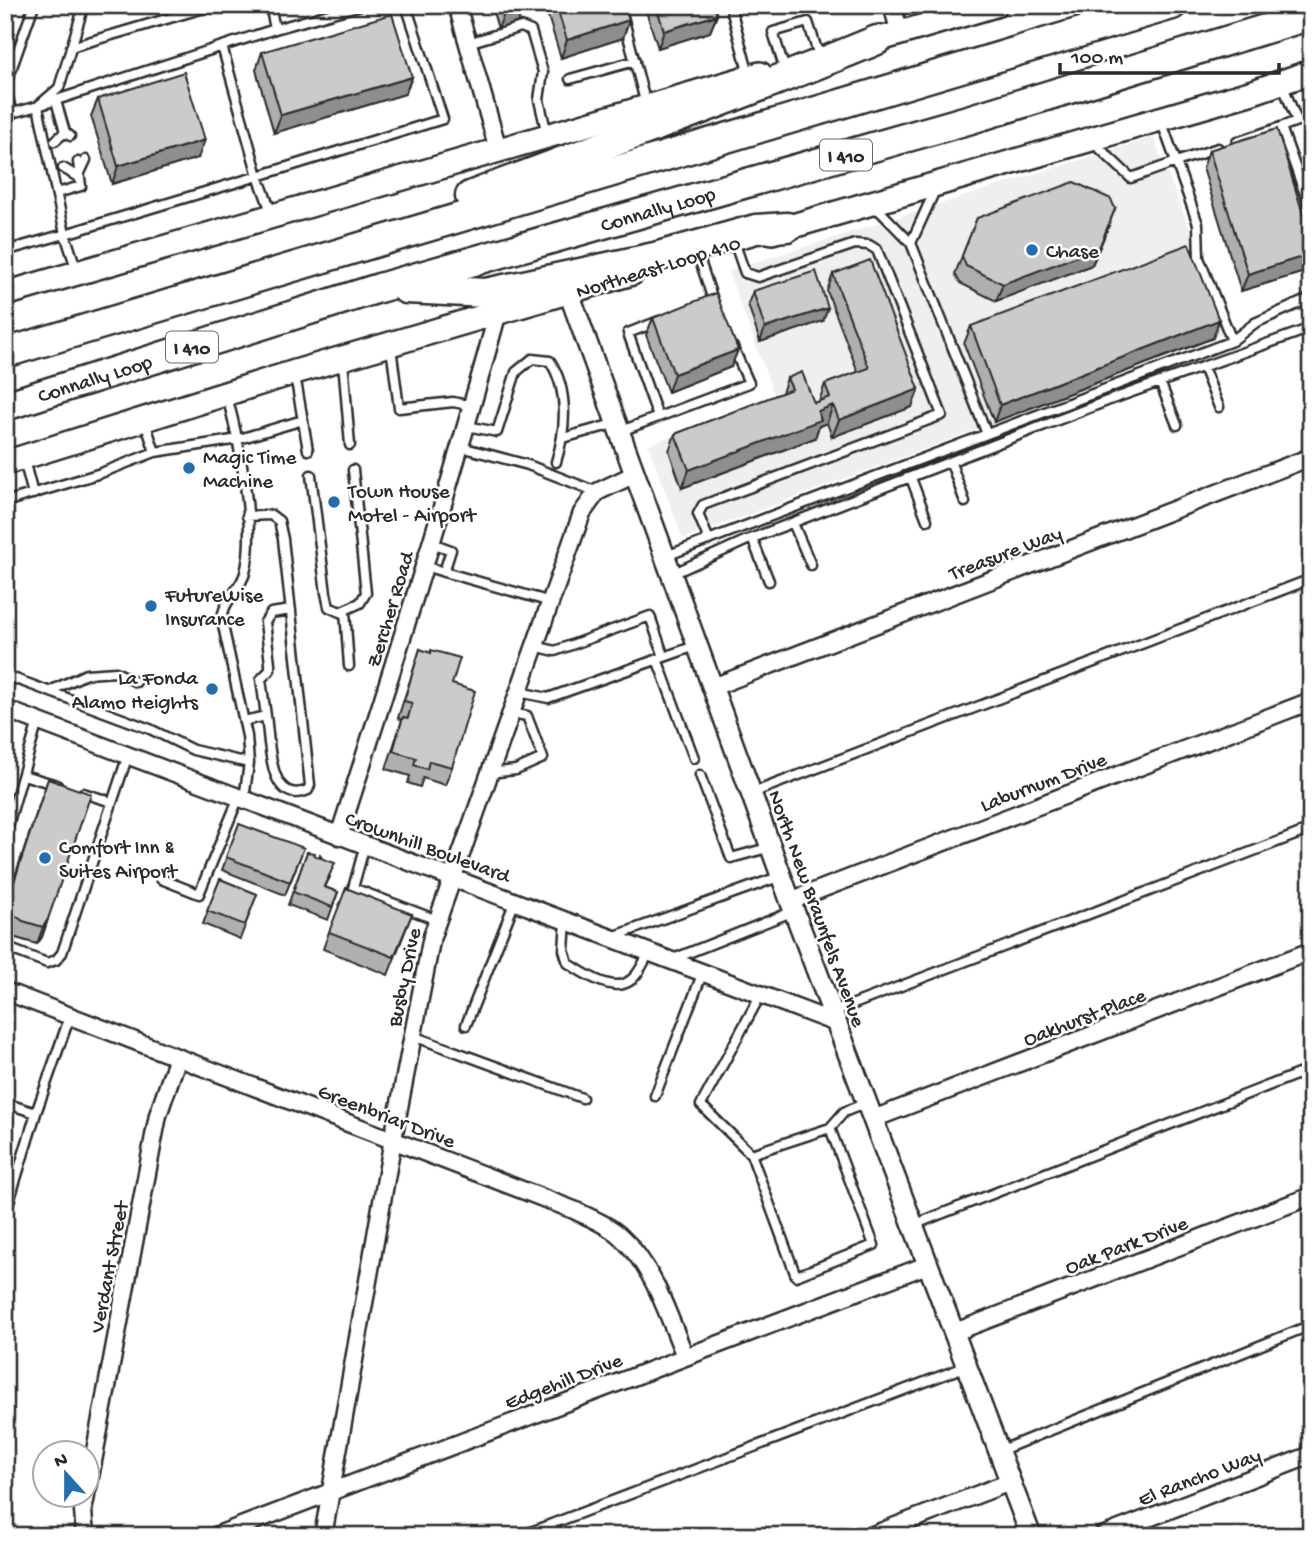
<svg xmlns="http://www.w3.org/2000/svg" width="1316" height="1541" font-family="'Gochi Hand',sans-serif">
	<style>
		.built { fill: #efefef }
		.lines { fill: none; stroke-linecap: round; stroke-linejoin: round }
		.service-casing { stroke: #2b2b2b; stroke-width: 13 }
		.minor-casing { stroke: #2b2b2b; stroke-width: 21 }
		.tertiary-casing { stroke: #2b2b2b; stroke-width: 24 }
		.secondary-casing { stroke: #2b2b2b; stroke-width: 28 }
		.motorway-casing { stroke: #2b2b2b; stroke-width: 33 }
		.service { stroke: #fff; stroke-width: 8 }
		.minor { stroke: #fff; stroke-width: 16 }
		.tertiary { stroke: #fff; stroke-width: 19 }
		.secondary { stroke: #fff; stroke-width: 23 }
		.motorway { stroke: #fff; stroke-width: 28 }
		.wall { fill: #afafaf; stroke: #2b2b2b; stroke-width: 2 }
		.shaded-wall { fill: #8e8e8e; stroke: #2b2b2b; stroke-width: 2 }
		.building { fill: #cbcbcb; stroke: #2b2b2b; stroke-width: 2 }
		.poi-dot { fill: #1f6fb2; stroke: #fff; stroke-width: 2.5 }
		.labels { text-anchor: middle; stroke-width: 5; stroke-linejoin: round; paint-order: stroke }
		.shield { fill: #fff; stroke: #6b6b6b; stroke-width: 2 }
		.shield-label { font-size: 19px; font-weight: bold; fill: #2b2b2b }
		.street-label { font-size: 21px; fill: #2b2b2b; stroke: #fff }
		.poi-label { font-size: 21px; fill: #2b2b2b; stroke: #fff; text-anchor: start }
	</style>
	<rect width="100%" height="100%" fill="#fff"/>
	<filter id="ink" filterUnits="userSpaceOnUse"><feTurbulence type="fractalNoise" baseFrequency=".0143" numOctaves="2"/><feDisplacementMap in="SourceGraphic" scale="14" xChannelSelector="R" yChannelSelector="G"/><feConvolveMatrix kernelMatrix="1 2 1 2 8 2 1 2 1" color-interpolation-filters="sRGB"/></filter>
	<g filter="url(#ink)">
		<path class="built" d="M1153 137 1231 332 973 431 683 539 648 445 775 397 728 271Z"/>
		<g class="lines">
			<defs>
				<path id="service" d="M84 5 59 88 38 106 65 234 258 176 222 46
					M620 5 646 105
					M730 5 749 75
					M275 29 361 5
					M468 43 521 27 531 31 543 72 539 100 547 134
					M71 47 214 5
					M784 67 773 32 808 22 820 59
					M570 79 635 61
					M1283 86 1297 121 1281 127 1311 211
					M5 87 34 5
					M5 87 12 113
					M56 101 65 132 70 136
					M5 115 38 106 275 29 270 5
					M1297 121 1311 120
					M55 141 65 132
					M1093 142 1131 178 1176 162 1161 120
					M1237 142 1281 127
					M1218 148 1176 162 1198 224 1199 258 1232 341
					M63 168 78 177
					M79 175 86 160
					M57 193 81 186 78 162
					M875 206 911 243 936 188
					M272 214 258 176 443 119 406 5
					M911 243 987 434 1232 341 1255 323 1311 298
					M5 251 65 234 77 271
					M698 255 714 303
					M391 347 399 408 453 402 473 406
					M343 361 350 445
					M1203 367 1219 407
					M295 375 308 450
					M1160 382 1177 425
					M227 396C239 441 257 528 245 573 240 591 222 601 222 621L247 736 249 763 244 799
					M658 417 628 333 659 321
					M145 422 155 452
					M467 426 497 432 516 372 532 359 550 361C569 391 566 430 556 462
					M621 431 749 383 733 347
					M563 438 617 423
					M461 447 528 465 597 492
					M24 460 33 494
					M951 463 965 502
					M311 475 326 593 329 607 340 612 360 603 366 593 353 470
					M911 478 927 520
					M5 502 101 473 155 452 239 439 303 420
					M793 523 811 565
					M752 538 769 581
					M709 540 698 514 703 505 942 415 877 250 869 245 855 244 758 277 745 273 735 244
					M666 556 987 434
					M425 566 444 572 451 550 432 543
					M444 572 551 602
					M672 574 745 541 1107 401 1311 328
					M345 611 349 666
					M535 646 555 651 650 616 664 657
					M657 659 694 758
					M5 666 8 677 5 685
					M5 675 150 729 193 750 249 763
					M50 691 86 674 116 672 136 682
					M519 692 548 698 698 645
					M266 716 261 679 270 670V663L265 622 271 613 291 610
					M244 721 266 716C270 741 268 807 308 790L310 785 283 539 279 521 271 515 247 516
					M489 773 516 770 543 758 527 716 511 713
					M23 775 57 785
					M700 775 731 858 771 847
					M83 793 112 802
					M752 793 1311 579
					M5 836 38 721
					M365 845 353 888 437 920
					M161 879 199 894 239 797
					M566 920 564 950 568 963C581 972 610 991 626 983 638 978 643 962 650 952
					M615 936 781 876
					M5 947 47 963 56 960 62 953 128 755
					M673 959 794 911
					M761 994 701 1105 751 1154 830 1128 844 1112 866 1103
					M833 1012 1311 829
					M466 1025 515 901
					M413 1036 582 1098
					M655 1096 703 972
					M5 1103 36 1113
					M751 1154 796 1276 874 1245 830 1128
					M5 1215 36 1113 70 1016
					M913 1225 1311 1069
					M999 1451 1311 1325
					M520 1536 967 1366"/>
				<path id="minor" d="M457 5 498 149
					M892 5 900 33
					M713 687 1311 457
					M5 709 836 1023
					M339 836C395 662 450 488 498 312
					M790 901 1311 701
					M5 991 574 1210C590 1218 609 1225 621 1237 654 1267 668 1316 685 1356
					M873 1119 1311 951
					M955 1332 1311 1196
					M88 1488 154 1136 158 1115 178 1057
					M85 1536 83 1511 86 1496
					M215 1536 927 1265
					M323 1536 393 1139 432 936 582 513 597 492 635 474
					M870 1536 1010 1482
					M1102 1536 1311 1455"/>
				<path id="tertiary" d="M569 293 794 911 1031 1536"/>
				<path id="secondary" d="M860 45 995 5
					M772 232 1253 92 1311 72
					M5 294 760 74
					M5 463 295 372 632 273"/>
				<g id="motorway">
					<path d="M470 196C606 144 743 96 877 40"/>
					<path d="M406 289 486 293 655 257 756 229 787 227"/>
					<path d="M5 353 1172 5"/>
					<path id="s1" d="M5 406 379 288 971 119 1311 15"/>
				</g>
			</defs>
			<use href="#service" class="service-casing"/>
			<use href="#minor" class="minor-casing"/>
			<use href="#tertiary" class="tertiary-casing"/>
			<use href="#secondary" class="secondary-casing"/>
			<use href="#motorway" class="motorway-casing"/>
			<use href="#service" class="service"/>
			<use href="#minor" class="minor"/>
			<use href="#tertiary" class="tertiary"/>
			<use href="#secondary" class="secondary"/>
			<use href="#motorway" class="motorway"/>
		</g>
		<path class="wall" d="M491 5H624L629 20 623 38 561 58 547 13 532 17 530 10 521 13 518 22 498 29Z
			M644 5H726L715 9 717 15 710 32 658 48Z
			M262 52 412 77 405 94 274 133 256 70Z
			M98 99 198 158 112 184 91 116Z
			M1209 150 1308 271 1241 291 1203 168Z
			M977 218 1109 226 1092 265 996 301 960 283 955 274Z
			M833 274 912 407 832 437 827 423 819 426 815 438 682 488 669 451 675 434 782 393 787 378 814 403 819 401 825 384 858 372 827 291Z
			M753 291 823 321 760 342 748 304Z
			M653 318 731 367 668 392 646 335Z
			M971 326 1213 338 994 422 964 344Z
			M420 649 452 684V767L445 785 423 778 420 787 408 783 410 776 386 769 402 720 398 718Z
			M48 779V919L42 937 37 944 16 938 6 930 5 905Z
			M239 824 299 861 285 895 222 870Z
			M307 852 314 855 330 877 325 887 338 892 328 920 288 905Z
			M220 879 257 894 240 939 203 924Z
			M412 914 388 975 323 949 329 932Z"/>
		<path class="shaded-wall" d="M519 5H531L530 10 521 13 518 22 498 29 505 11Z
			M537 5H550L547 13 532 17Z
			M706 5 726 6 704 12Z
			M717 15 710 32 658 48 664 31Z
			M629 20 623 38 561 58 567 40Z
			M412 77 405 94 274 133 281 115Z
			M205 140 198 158 112 184 118 166Z
			M1115 209 1092 265 996 301 1003 284Z
			M1311 254V264L1308 271 1241 291 1248 274Z
			M828 308 823 321 760 342 765 328Z
			M1219 320 1213 338 994 422 1000 405Z
			M738 350 731 367 668 392 674 374Z
			M919 389 912 407 832 437 839 420Z
			M833 405 827 423 819 426 815 438 682 488 689 470 818 411Z
			M48 919 42 937 37 944 43 927Z"/>
		<path class="building" d="M503 5H523L505 11Z
			M556 5H624L629 20 567 40Z
			M656 5H714L717 15 664 31Z
			M392 14 412 77 281 115 262 52Z
			M184 72 205 140 118 166 98 99Z
			M1277 129 1311 240V254L1248 274 1209 150Z
			M1074 182 1111 199 1115 209 1099 248 1003 284 966 266 962 256 977 218Z
			M1189 244 1219 320 1000 405 971 326Z
			M870 260 919 389 839 420 833 405 818 411 821 420 689 470 675 434 792 389 787 378 802 372 814 403 830 397 825 384 869 368 833 274Z
			M816 271 828 308 765 328 753 291Z
			M716 293 738 350 674 374 653 318Z
			M420 649 431 653V650L460 658 452 684 475 691 452 767 429 761 427 769 414 765 416 758 393 751 403 717 408 718 412 703 404 701Z
			M48 779 91 794 48 919 43 927 23 921 12 913 7 903Z
			M239 824 304 848 290 882 226 857Z
			M307 852 315 853 314 855 320 858V855L323 859 335 863 324 887 338 892 332 907 293 892Z
			M220 879 257 894 245 925 207 911Z
			M346 888 412 914 394 957 329 932Z"/>
	</g>
	<g class="poi-dot">
		<circle cx="1032" cy="250" r="7"/>
		<circle cx="189" cy="468" r="7"/>
		<circle cx="334" cy="502" r="7"/>
		<circle cx="151" cy="606" r="7"/>
		<circle cx="212" cy="689" r="7"/>
		<circle cx="45" cy="858" r="7"/>
	</g>
	<g class="labels">
		<g class="shield">
			<rect x="820" y="139.5" width="52" height="31" rx="5"/>
			<rect x="166" y="331.5" width="52" height="31" rx="5"/>
		</g>
		<g class="shield-label">
			<text x="846" y="162">I 410</text>
			<text x="192" y="354">I 410</text>
		</g>
		<g class="street-label">
			<text dy="7" stroke="none"><textPath href="#s1" startOffset="682">Connally Loop</textPath></text>
			<text transform="translate(658 266) rotate(-17)" y="7">Northeast Loop 410</text>
			<text dy="7" stroke="none"><textPath href="#s1" startOffset="94">Connally Loop</textPath></text>
			<text transform="translate(1005 552) rotate(-21)" y="7">Treasure Way</text>
			<text transform="translate(389 609) rotate(-73)" y="7">Zercher Road</text>
			<text transform="translate(1043 781) rotate(-21)" y="7">Laburnum Drive</text>
			<text transform="translate(428 846) rotate(20)" y="7">Crownhill Boulevard</text>
			<text transform="translate(818 908) rotate(70)" y="7">North New Braunfels Avenue</text>
			<text transform="translate(403 977) rotate(-78)" y="7">Busby Drive</text>
			<text transform="translate(1084 1016) rotate(-21)" y="7">Oakhurst Place</text>
			<text transform="translate(387 1115) rotate(21)" y="7">Greenbriar Drive</text>
			<text transform="translate(1126 1244) rotate(-21)" y="7">Oak Park Drive</text>
			<text transform="translate(108 1267) rotate(-79)" y="7">Verdant Street</text>
			<text transform="translate(563 1380) rotate(-21)" y="7">Edgehill Drive</text>
			<text transform="translate(1199 1476) rotate(-21)" y="7">El Rancho Way</text>
		</g>
		<g class="poi-label">
			<text x="1046" y="257">Chase</text>
			<text x="203" y="463">Magic Time<tspan x="203" dy="24">Machine</tspan></text>
			<text x="348" y="497">Town House<tspan x="348" dy="24">Motel - Airport</tspan></text>
			<text x="165" y="601">FutureWise<tspan x="165" dy="24">Insurance</tspan></text>
			<text x="198" y="684" text-anchor="end">La Fonda<tspan x="198" dy="24">Alamo Heights</tspan></text>
			<text x="59" y="853">Comfort Inn &amp;<tspan x="59" dy="24">Suites Airport</tspan></text>
		</g>
	</g>
	<rect width="1316" height="1541" fill="none" stroke="#fff" stroke-width="28"/>
	<rect x="14" y="14" width="1288" height="1513" fill="none" stroke="#2b2b2b" stroke-width="2.5" filter="url(#ink)"/>
	<g transform="translate(66 1474) rotate(339)"><circle r="33" fill="#ffffff" stroke="#aaaaaa" stroke-width="2"/>
	<path d="M0-5L12 26L0 18L-12 26Z" fill="#1f6fb2"/>
	<text y="-10" font-size="19" font-weight="bold" text-anchor="middle" fill="#2b2b2b">N</text>
	</g>
	<path d="M1060 63v10h219v-10" fill="none" stroke="#2b2b2b" stroke-width="3.5"/>
	<text x="1071" y="63" font-size="21" fill="#2b2b2b" stroke="#ffffff" stroke-width="5" paint-order="stroke">100 m</text>
</svg>
